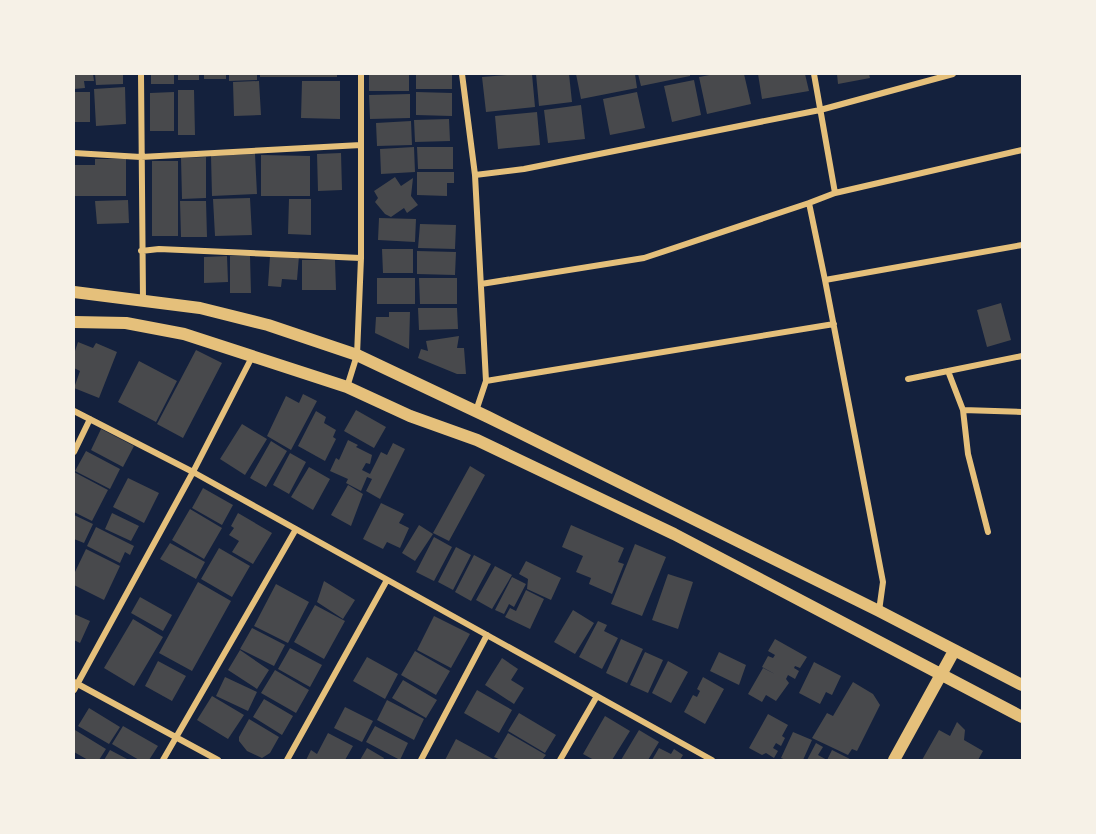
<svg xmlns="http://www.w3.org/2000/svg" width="1096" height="834" font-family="'Work Sans',sans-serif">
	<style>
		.building { fill: #48494c }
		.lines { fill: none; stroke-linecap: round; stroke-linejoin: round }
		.minor { stroke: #e5c07b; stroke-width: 6 }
		.secondary { stroke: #e5c07b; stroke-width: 12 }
	</style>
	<rect width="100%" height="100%" fill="#14213d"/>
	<path class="building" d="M74 74H93L94 81H84L85 88 74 89Z
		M95 74H123V84L96 85Z
		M151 74H174V84H151Z
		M178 74H199V80H178Z
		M204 74H226V79H204Z
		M229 74H257V80L229 81Z
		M260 74H337V77H260Z
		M369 74H409V91H369Z
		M416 74H452V89H416Z
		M518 74H532L535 107 486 112 482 77Z
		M536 74H569L572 102 539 106Z
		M576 74H635L637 88 581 99Z
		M638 74H690V76L641 86Z
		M715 74H744L751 104 707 114 699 77Z
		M758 74H805L809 91 762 99Z
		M837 74H869L870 78 838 84Z
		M694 80 701 115 672 122 664 86Z
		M259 81 261 115 234 116 233 82Z
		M302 81H340V119L301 118Z
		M125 87 126 124 96 126 94 89Z
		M178 90H194L195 135H178Z
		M74 92H90V122H74Z
		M174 92V131H150V93Z
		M416 92 452 93V116L416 115Z
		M637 92 645 128 610 135 603 99Z
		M410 94V118L370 119 369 95Z
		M581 105 585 139 548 143 544 110Z
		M537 112 540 145 498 149 495 116Z
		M449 119 450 141 415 142 414 120Z
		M411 121 412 145 377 146 376 123Z
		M414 147 415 172 381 174 380 149Z
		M417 147H453V169H418Z
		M341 153 342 190 318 191 317 154Z
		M255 154 257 194 212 196 211 156Z
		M261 155 310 156V196H261Z
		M206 157V198L182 199 181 158Z
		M95 159H126V196H74V165H95Z
		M152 161H178V236H152Z
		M417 172H454V183H447V196L417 195Z
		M395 177 401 186 413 178 411 196 418 205 407 213 404 208 391 217 385 214 375 202 378 198 374 191Z
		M250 198 252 235 215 236 213 199Z
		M289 199H311V235L288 234Z
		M128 200 129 223 97 224 95 201Z
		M180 201H206L207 237H181Z
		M379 218 416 219 415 242 378 240Z
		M420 224 456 225 455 249 418 248Z
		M382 249H413V273H383Z
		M417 251 456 252 455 275 417 274Z
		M227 256 228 282 204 283V257Z
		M230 256H250L251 293H230Z
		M270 256H299L297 280 282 279 281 287 268 286Z
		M302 260H335L336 290H302Z
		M377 278H415V304H377Z
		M419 278H457V304H420Z
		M1001 303 1011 340 987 347 977 310Z
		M418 308H457L458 329 419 330Z
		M389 312H410L409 349 375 333 376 317H389Z
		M459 336 457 348H464L466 374H457L418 358 421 349 428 351 426 341Z
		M78 342 93 348 96 343 117 352 99 398 74 388 80 371 74 368V354Z
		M196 350 222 363 183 438 157 424Z
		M139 361 177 381 156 422 118 402Z
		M303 394 317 401 291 450 267 436 286 396 299 403Z
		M356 410 386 427 374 448 344 431Z
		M316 411 326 417 324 423 336 430 333 437 336 439 325 461 298 446Z
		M242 424 267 439 245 475 220 459Z
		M101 429 134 446 123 467 91 450Z
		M348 440 358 445 356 447 372 455 370 464 366 463 362 470 370 474 381 452 387 455 393 443 405 449 380 499 366 491 372 479 367 477 361 491 346 483 348 479 330 471 336 458 339 460Z
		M271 441 287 451 266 487 250 478Z
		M86 451 120 469 110 489 75 471Z
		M290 453 306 462 289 494 273 485Z
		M470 466 485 475 449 541 433 533Z
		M309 467 330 479 313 510 291 497Z
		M74 472 108 490 92 521 74 512Z
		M128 478 159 493 144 523 113 507Z
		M348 485 363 494 351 526 331 515Z
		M203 488 233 505 222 525 192 508Z
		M381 503 404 514 399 523 409 528 400 548 387 542 383 549 363 539Z
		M190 509 222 528 204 559 172 540Z
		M112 513 139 526 131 541 105 529Z
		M238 513 272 533 253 564 232 552 239 541 229 535 234 528 231 526Z
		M74 515 93 524 84 543 74 539Z
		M419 525 433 534 415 561 402 553Z
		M571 525 624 548 618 562 624 564 612 594 589 584 591 578 576 572 583 556 562 547Z
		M96 527 134 546 130 555 125 552 120 563 87 546Z
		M434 537 452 547 434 581 416 572Z
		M170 543 205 562 196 579 160 559Z
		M635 544 666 557 642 616 611 604Z
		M456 547 471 555 453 590 438 582Z
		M219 548 250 566 232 597 201 579Z
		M86 549 120 566 104 600 74 585V574Z
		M474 555 491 564 471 601 455 592Z
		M526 561 561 578 551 600 527 589 528 579 519 574Z
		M495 566 512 575 492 609 476 600Z
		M668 574 693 582 678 629 652 620Z
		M512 577 526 584 514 607 509 604 504 614 495 610Z
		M324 581 355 600 343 619 317 602Z
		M198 582 231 601 192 671 159 653Z
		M276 584 309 602 288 643 254 626Z
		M526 590 544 599 530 629 505 617 510 608 516 611Z
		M140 597 172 615 163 631 131 613Z
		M315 605 345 621 324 659 294 642Z
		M573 610 594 623 575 654 554 642Z
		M74 614 90 621 80 643 74 640Z
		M434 616 470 634 451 668 417 650Z
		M133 619 163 637 134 686 104 668Z
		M598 621 607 625 604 631 618 638 602 669 579 657Z
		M252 628 285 645 274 666 240 649Z
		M621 639 643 649 627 683 606 673Z
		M775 639 807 657 800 668 795 666 794 668 799 671 795 679 788 675 786 679 789 683 776 701 766 695 762 702 748 694 763 668 775 674 762 667 768 656 773 658 775 655 768 651Z
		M290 648 322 665 310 687 278 669Z
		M240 650 269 670 257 689 228 670Z
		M415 651 450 671 436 695 401 675Z
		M645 652 663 660 648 693 630 685Z
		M719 652 746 665 739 685 710 671Z
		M367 657 398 674 385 699 353 681Z
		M502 658 518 669 511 680 524 688 514 704 485 685Z
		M158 661 186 676 172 701 145 686Z
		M668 661 688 672 671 703 652 693Z
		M814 662 841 676 832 695 826 692 820 704 799 693Z
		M275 670 309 690 296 713 261 693Z
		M225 677 257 692 248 711 216 696Z
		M703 677 724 689 705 724 684 712 693 695 697 697 700 691 697 689Z
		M403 680 437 700 426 718 392 698Z
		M853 682 873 694 880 705 857 751 852 749 848 755 812 738 827 713 833 716Z
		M477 690 512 710 499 733 464 713Z
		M212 696 244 715 228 739 197 720Z
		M264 699 293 716 282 735 253 717Z
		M387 700 424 719 414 740 377 720Z
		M345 707 373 721 362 742 334 728Z
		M89 708 120 727 109 744 78 726Z
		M519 713 556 735 545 753 508 731Z
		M768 714 788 725 782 736 785 738 781 746 776 743 773 748 778 751 774 758 766 753 762 755 749 748Z
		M605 716 630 731 612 760H594L583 754Z
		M249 719 279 737 270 753 262 758 247 751 239 741V737Z
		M957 722 965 730 964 740 983 751 978 760H922L939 730 950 736Z
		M123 726 158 746 149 760H139L112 744Z
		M375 726 408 743 400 760 366 742Z
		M75 730 106 749 99 760H88L74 752Z
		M639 730 659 742 648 760H621Z
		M793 732 812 740 803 760H786L781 758Z
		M328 733 353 746 345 760H306L311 750 317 754Z
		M508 733 546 755 542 760H501L494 757Z
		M456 739 493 759 492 760H445Z
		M816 743 823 747 818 755 827 760 832 750 852 760H807Z
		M367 748 384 758 383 760H360Z
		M659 748 671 754 674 749 683 755 680 760H652Z
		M110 750 129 760H104Z"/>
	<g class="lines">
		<path class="minor" d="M141 74 143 300
			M462 74 475 175 524 169 820 110 953 74
			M814 74 835 193 809 203 825 280
			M74 153 141 157 361 145
			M475 175 486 381 476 411
			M835 193 1022 150
			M141 251 159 249 361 258
			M481 284 644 258 809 203
			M908 379 948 371
			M486 381 834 324
			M347 387 357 355 361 258V74
			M963 410 948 371 1022 356
			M74 411 193 472 712 760
			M74 452 90 419
			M988 532 968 454 963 410 1022 412
			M879 611 883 582 825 280 1022 245
			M74 682 218 760
			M74 690 193 472 252 357
			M163 760 296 529
			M287 760 387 580
			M421 760 487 635
			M560 760 597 696"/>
		<path class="secondary" d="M74 292 200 308 268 325 357 355 488 417 879 611 1022 685
			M74 322 126 323 184 334 347 387 410 416 477 440 674 534 1022 717
			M894 760 954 651"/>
	</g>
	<rect width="1096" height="834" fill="none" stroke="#f6f1e7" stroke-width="150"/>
</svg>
